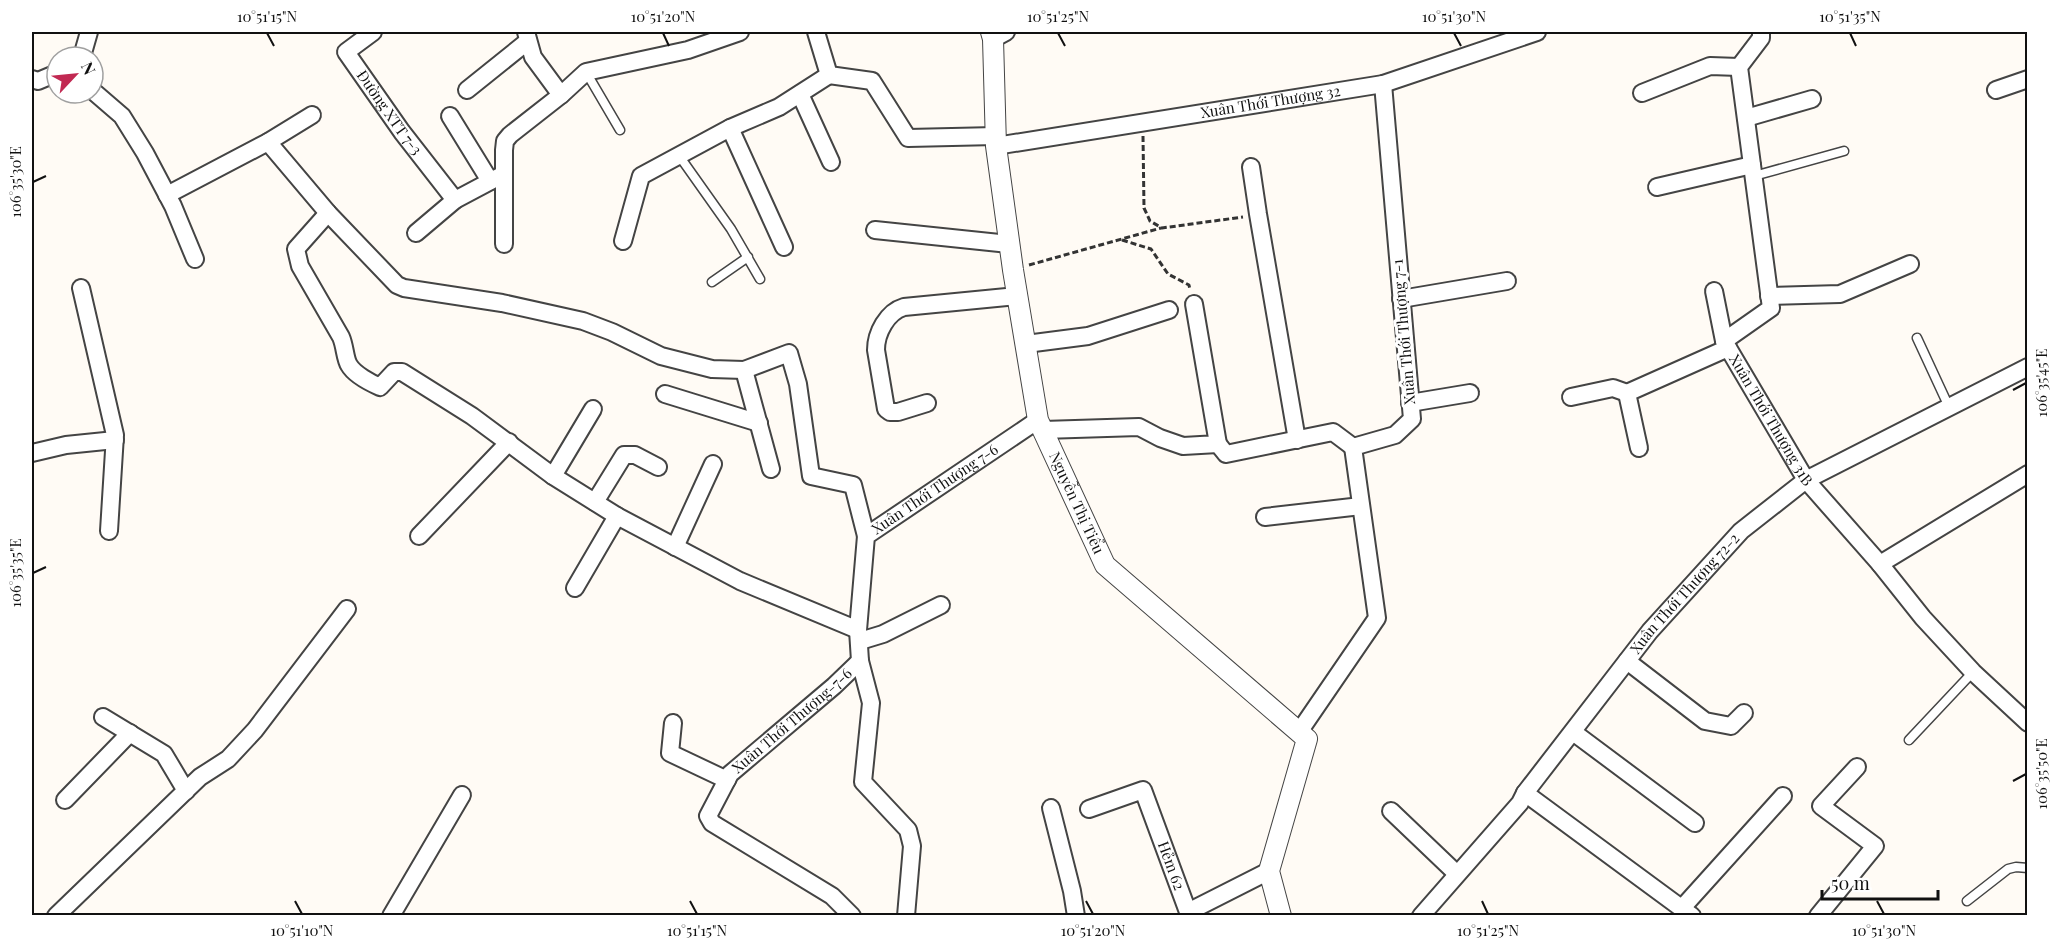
<svg xmlns="http://www.w3.org/2000/svg" width="2059" height="947" font-family="'Playfair Display',serif">
	<style>
		.lines { fill: none; stroke-linecap: round; stroke-linejoin: round }
		.service-casing { stroke: #444; stroke-width: 11 }
		.minor-casing { stroke: #444; stroke-width: 20 }
		.tertiary-casing { stroke: #444; stroke-width: 22 }
		.path { stroke: #333; stroke-width: 3; stroke-dasharray: 6 3; stroke-linecap: butt }
		.service { stroke: #fff; stroke-width: 8 }
		.minor { stroke: #fff; stroke-width: 16 }
		.tertiary { stroke: #fff; stroke-width: 20 }
		.ticks { fill: none; stroke: #111; stroke-width: 2 }
		.labels { text-anchor: middle; stroke-width: 6; stroke-linejoin: round; paint-order: stroke }
		.street-label { font-size: 15px; fill: #111; stroke: #fff }
		.neatline { fill: none; stroke: #111; stroke-width: 2 }
		.ticks-label { font-size: 15px; text-anchor: middle; fill: #111 }
	</style>
	<rect width="100%" height="100%" fill="#fffbf5"/>
	<g class="lines">
		<defs>
			<path id="service" d="M586 72 620 130
				M680 157 731 229 760 279
				M1754 176 1844 151
				M712 282 748 257
				M1917 338 1949 407
				M1909 740 1973 672
				M1967 901 2008 869 2016 867 2028 868"/>
			<g id="minor">
				<path id="s1" d="M373 32 346 52 402 132 455 200"/>
				<path d="M526 32 533 57 561 95"/>
				<path d="M816 32 829 75 872 81 908 138 996 136"/>
				<path id="s2" d="M1761 32V38L1739 67 1771 308 1724 341 1806 480 1880 564 1923 618 1973 672 2028 723"/>
				<path d="M993 39 1006 32"/>
				<path d="M79 57 83 53 89 32"/>
				<path d="M32 79 38 81 57 73"/>
				<path d="M467 90 528 41"/>
				<path d="M1996 90 2028 79"/>
				<path d="M93 91 122 116 145 153 173 206 195 259"/>
				<path d="M1642 93 1710 66 1739 67"/>
				<path d="M800 94 831 162"/>
				<path d="M450 116 490 181"/>
				<path d="M1746 118 1812 99"/>
				<path d="M730 128 784 247"/>
				<path d="M268 142 312 115"/>
				<path id="s3" d="M996 146 1383 84 1537 32"/>
				<path d="M1251 167 1258 214 1297 440"/>
				<path d="M1657 187 1752 165"/>
				<path d="M167 195 268 142 328 213 397 285 404 288 502 303 583 321 612 332 661 356 712 369 744 370 789 353 798 384 811 476 853 485 866 536"/>
				<path d="M328 213 296 249 300 266 341 337C345 346 345 359 349 365 354 374 371 383 380 387L394 372H402L472 416 553 476 617 516 740 581 858 630"/>
				<path d="M875 230 1009 244"/>
				<path d="M416 233 455 200 504 174"/>
				<path d="M623 241 641 176 730 128 779 107 829 75"/>
				<path d="M504 244V150L505 141 510 135 561 95 586 72 688 50 740 32"/>
				<path d="M81 288 115 435 109 531"/>
				<path d="M1714 291 1724 341"/>
				<path d="M1769 296 1840 294 1910 264"/>
				<path d="M1401 299 1507 281"/>
				<path d="M1026 344 1088 336 1169 310"/>
				<path d="M744 370 771 469"/>
				<path d="M665 394 759 423"/>
				<path d="M1571 397 1613 388 1627 393"/>
				<path d="M927 403 898 412H890L886 409 876 350C876 333 887 312 904 307L1017 296"/>
				<path d="M1410 403 1470 393"/>
				<path d="M1043 430 1139 427 1160 438 1183 446 1218 444 1194 304"/>
				<path d="M1218 444 1226 454 1333 432 1353 447"/>
				<path d="M1639 448 1627 393 1728 348"/>
				<path d="M32 453 66 445 115 440"/>
				<path d="M553 476 593 409"/>
				<path d="M595 502 624 455H635L658 467"/>
				<path d="M1265 517 1361 506"/>
				<path d="M419 536 509 442"/>
				<path d="M675 547 713 464"/>
				<path d="M1880 564 2028 474"/>
				<path d="M575 588 617 516"/>
				<path d="M860 641 883 634 941 605"/>
				<path d="M1627 661 1705 721 1731 726 1744 713"/>
				<path d="M103 717 164 754 186 791"/>
				<path d="M673 723 670 753 727 780"/>
				<path d="M1299 732 1377 618 1353 447 1395 435 1412 419 1383 84"/>
				<path d="M1573 732 1695 823"/>
				<path d="M1525 793 1692 916"/>
				<path d="M65 800 130 733"/>
				<path d="M1051 808 1072 891 1076 916"/>
				<path id="s4" d="M1089 809 1143 790 1188 912 1269 871"/>
				<path d="M1391 811 1457 874"/>
				<path d="M1682 908 1783 796"/>
				<path d="M56 916 200 777 228 759 255 730 347 609"/>
				<path d="M391 916 462 795"/>
				<path id="s5" d="M852 916 832 896 712 823 708 816 730 774 834 686 860 661"/>
				<path id="s6" d="M906 916 912 846 908 830 863 782 871 703 860 661 858 630 866 536 1038 420"/>
				<path id="s7" d="M1421 916 1520 803 1525 793 1650 631 1741 531 1806 480 2028 367"/>
				<path d="M1818 916 1875 846 1821 806 1857 767"/>
			</g>
			<g id="tertiary">
				<path id="s8" d="M991 32 993 39 996 146 1013 270 1038 420 1105 565 1307 739 1269 871 1281 916"/>
			</g>
		</defs>
		<use href="#service" class="service-casing"/>
		<use href="#minor" class="minor-casing"/>
		<use href="#tertiary" class="tertiary-casing"/>
		<path class="path" d="M1143 136 1144 208 1150 221 1162 228 1243 217
			M1122 240 1151 249 1168 274 1189 285 1190 290
			M1029 265 1161 228"/>
		<use href="#service" class="service"/>
		<use href="#minor" class="minor"/>
		<use href="#tertiary" class="tertiary"/>
	</g>
	<path class="ticks" d="M267 33 274 46M663 33 669 46M1058 33 1065 46M1454 33 1461 46M1850 33 1856 46M33 182 46 176M2013 390 2026 383M33 573 46 567M2013 781 2026 774M295 901 302 914M690 901 697 914M1086 901 1093 914M1482 901 1488 914M1877 901 1884 914"/>
	<g class="labels">
		<g class="street-label">
			<text dy="5" stroke="none"><textPath href="#s3" startOffset="278">Xuân Thới Thượng 32</textPath></text>
			<text dy="5" stroke="none"><textPath href="#s1" startOffset="108">Đường XTT 7-3</textPath></text>
			<text transform="translate(1404 332) rotate(-95)" y="5">Xuân Thới Thượng 7-1</text>
			<text dy="5" stroke="none"><textPath href="#s2" startOffset="435">Xuân Thới Thượng 31B</textPath></text>
			<text dy="5" stroke="none"><textPath href="#s6" startOffset="484">Xuân Thới Thượng 7-6</textPath></text>
			<text dy="5" stroke="none"><textPath href="#s8" startOffset="483">Nguyễn Thị Tiểu</textPath></text>
			<text dy="5" stroke="none"><textPath href="#s7" startOffset="417">Xuân Thới Thượng 72-2</textPath></text>
			<text dy="5" stroke="none"><textPath href="#s5" startOffset="306">Xuân Thới Thượng-7-6</textPath></text>
			<text dy="5" stroke="none"><textPath href="#s4" startOffset="138">Hẻm 62</textPath></text>
		</g>
	</g>
	<rect width="2059" height="947" fill="none" stroke="#ffffff" stroke-width="66"/>
	<g transform="translate(75 75) rotate(64)"><circle r="28" fill="#ffffff" stroke="#a0a0a0" stroke-width="1.5"/>
	<path d="M0-4.5L10 22L0 15L-10 22Z" fill="#c12952"/>
	<text y="-9" font-size="16" font-weight="bold" text-anchor="middle" fill="#111111">N</text>
	</g>
	<path d="M1822 890v9h116v-9" fill="none" stroke="#111111" stroke-width="3"/>
	<text x="1831" y="890" font-size="18" fill="#111111" stroke="#ffffff" stroke-width="4.5" paint-order="stroke">50 m</text>
	<rect x="33" y="33" width="1993" height="881" class="neatline"/>
	<g class="ticks-label">
		<text x="267" y="22">10°51'15"N</text>
		<text x="663" y="22">10°51'20"N</text>
		<text x="1058" y="22">10°51'25"N</text>
		<text x="1454" y="22">10°51'30"N</text>
		<text x="1850" y="22">10°51'35"N</text>
		<text transform="translate(16 182) rotate(-90)" y="5">106°35'30"E</text>
		<text transform="translate(2042 383) rotate(-90)" y="5">106°35'45"E</text>
		<text transform="translate(16 573) rotate(-90)" y="5">106°35'35"E</text>
		<text transform="translate(2042 774) rotate(-90)" y="5">106°35'50"E</text>
		<text x="302" y="936">10°51'10"N</text>
		<text x="697" y="936">10°51'15"N</text>
		<text x="1093" y="936">10°51'20"N</text>
		<text x="1488" y="936">10°51'25"N</text>
		<text x="1884" y="936">10°51'30"N</text>
	</g>
</svg>
